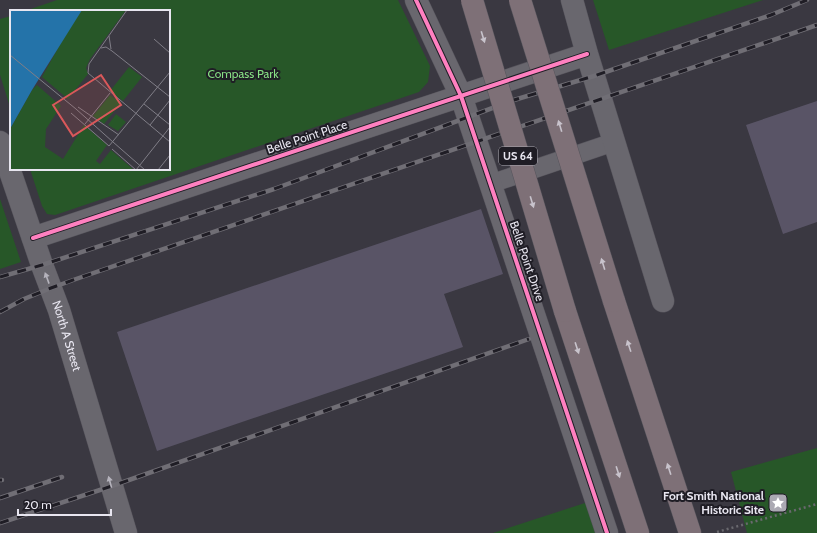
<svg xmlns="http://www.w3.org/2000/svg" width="817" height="533" font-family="Cabin,sans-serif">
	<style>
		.green { fill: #275728 }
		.building { fill: #595466 }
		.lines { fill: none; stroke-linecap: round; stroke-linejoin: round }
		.lane-casing { stroke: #56545c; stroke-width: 19 }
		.street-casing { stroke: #56545c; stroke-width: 23 }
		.secondary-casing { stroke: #56545c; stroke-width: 23 }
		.highway-casing { stroke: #56545c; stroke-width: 23 }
		.path { stroke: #6a696f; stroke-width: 2.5; stroke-dasharray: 2 3; stroke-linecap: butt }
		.lane { stroke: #69676e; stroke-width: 18 }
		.street { stroke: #69676e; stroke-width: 22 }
		.secondary { stroke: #69676e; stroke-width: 22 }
		.highway { stroke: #7e7077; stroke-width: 22 }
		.rail-casing { stroke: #706e75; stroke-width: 4.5 }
		.rail { stroke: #1f1d25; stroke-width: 3; stroke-dasharray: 9; stroke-linecap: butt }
		.highway-bridge-casing { stroke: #56545c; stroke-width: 23; stroke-linecap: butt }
		.highway-bridge { stroke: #7e7077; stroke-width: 22 }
		.cycleway-casing { stroke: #1f1d25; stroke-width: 6 }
		.cycleway { stroke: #ff80c0; stroke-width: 4 }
		.oneway { fill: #c8c3cc }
		.oneway2 { fill: #b5b3bc }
		.labels { text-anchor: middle; stroke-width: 4; stroke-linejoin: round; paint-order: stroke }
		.shield { fill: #1f1d25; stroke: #acaab3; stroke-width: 1 }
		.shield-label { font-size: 11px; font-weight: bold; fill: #e8e6f0 }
		.park-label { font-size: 12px; fill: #87df84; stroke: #1f1d25 }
		.street-label { font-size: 12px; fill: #e8e6f0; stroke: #1f1d25 }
		.poi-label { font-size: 12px; font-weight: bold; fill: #e8e6f0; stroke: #1f1d25; text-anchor: end }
		.inset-road { fill: none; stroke: #807e87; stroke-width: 1 }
		.view { fill: #da585a; fill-opacity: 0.15; stroke: #da585a; stroke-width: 2 }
		.inset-edge { fill: none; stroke: #e8e6f0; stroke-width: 2 }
	</style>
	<rect width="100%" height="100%" fill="#3a3841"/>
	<path class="green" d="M57 0H398L430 66 428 82 419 92 64 212 55 215 47 214 42 206 30 169H169V11H25Z
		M593 0H763L609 50Z
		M11 16V110L0 75V19Z
		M0 199 21 262 0 269Z
		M817 448V533H747L731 472Z
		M588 502 597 533H493Z"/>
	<path class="building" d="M817 101V222L783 234 746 125Z
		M481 209 503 274 444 294 463 347 157 451 117 332Z"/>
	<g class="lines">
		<defs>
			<path id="lane" d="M490 184 614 142"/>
			<path id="street" d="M416 0 461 96 607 533
				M572 0 587 54 663 301
				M33 238 587 54"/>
			<g id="secondary">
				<path id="s1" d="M0 142 42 265 59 310 126 533"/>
			</g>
			<path id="highway" d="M614 301 690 533
				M565 311 638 533"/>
		</defs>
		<use href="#lane" class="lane-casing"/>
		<use href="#street" class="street-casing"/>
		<use href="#secondary" class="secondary-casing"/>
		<use href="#highway" class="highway-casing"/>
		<path class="path" d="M717 532 817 504"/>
		<use href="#lane" class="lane"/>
		<use href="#street" class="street"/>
		<use href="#secondary" class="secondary"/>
		<use href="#highway" class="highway"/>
		<defs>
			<path id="rail" d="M0 277 42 265 274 189 514 100 594 76 771 15 807 0
				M0 312 24 299 51 288 76 279 817 25
				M0 480H2
				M0 498 62 477
				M0 523 112 486 529 339"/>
		</defs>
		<use href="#rail" class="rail-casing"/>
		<use href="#rail" class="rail"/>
		<defs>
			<path id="highway-bridge" d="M472 0 565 311
				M520 0 614 301"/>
		</defs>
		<use href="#highway-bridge" class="highway-bridge-casing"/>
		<use href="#highway-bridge" class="highway-bridge"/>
		<defs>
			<path id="cycleway" d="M416 0 461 96 607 533
				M33 238 587 54"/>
		</defs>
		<use href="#cycleway" class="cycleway-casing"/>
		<use href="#cycleway" class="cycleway"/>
	</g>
	<defs><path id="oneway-solid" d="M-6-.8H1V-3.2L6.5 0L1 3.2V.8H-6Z"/></defs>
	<g class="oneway">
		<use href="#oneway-solid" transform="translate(483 37) rotate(73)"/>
		<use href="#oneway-solid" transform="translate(560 126) rotate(-107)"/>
		<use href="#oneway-solid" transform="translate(532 202) rotate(73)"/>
		<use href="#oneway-solid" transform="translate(603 264) rotate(-107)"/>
		<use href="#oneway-solid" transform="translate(629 346) rotate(-108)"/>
		<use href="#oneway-solid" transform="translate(577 348) rotate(72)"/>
		<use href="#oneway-solid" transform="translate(669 469) rotate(-108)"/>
		<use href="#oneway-solid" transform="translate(618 472) rotate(72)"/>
	</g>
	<g class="oneway2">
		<use href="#oneway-solid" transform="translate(47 278) rotate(-110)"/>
		<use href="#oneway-solid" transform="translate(110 482) rotate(-105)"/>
	</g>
	<defs>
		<symbol id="sight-square" viewBox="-11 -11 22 22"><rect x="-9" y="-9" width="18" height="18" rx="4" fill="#aba9b3" stroke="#1f1d25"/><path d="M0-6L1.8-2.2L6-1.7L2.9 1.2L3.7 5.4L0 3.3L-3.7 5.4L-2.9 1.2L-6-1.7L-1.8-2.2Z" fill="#fff"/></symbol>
	</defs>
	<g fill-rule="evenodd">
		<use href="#sight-square" x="767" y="492" width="22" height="22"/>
	</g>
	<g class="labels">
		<rect class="shield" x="499" y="147" width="38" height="18" rx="3"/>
		<g class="shield-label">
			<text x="518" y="160">US 64</text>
		</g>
		<g class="park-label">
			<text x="243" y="78">Compass Park</text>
		</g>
		<g class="street-label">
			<text transform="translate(307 137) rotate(-18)" y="4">Belle Point Place</text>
			<text transform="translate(527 261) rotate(71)" y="4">Belle Point Drive</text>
			<text dy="4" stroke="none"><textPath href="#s1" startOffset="205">North A Street</textPath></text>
		</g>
		<g class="poi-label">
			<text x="764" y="500">Fort Smith National<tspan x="764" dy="14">Historic Site</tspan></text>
		</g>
	</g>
	<g transform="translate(10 10)">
		<rect width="160" height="160" fill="#3a3841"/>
		<path d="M69 0H116L80 49 76 58 78 64 58 89 32 67ZM119 57 132 67 113 91 100 81ZM27 75 51 96 36 119 35 137 53 149 74 115 97 135 86 151 90 154 101 140 124 160H0V119L22 80ZM100 85 111 93 94 114 83 106ZM106 104 116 112 108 121 98 115Z" fill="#275728"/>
		<path d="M0 0H72L22 80 0 119Z" fill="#2473a9"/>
		<path class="inset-road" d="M117 0 79 54 78 63 160 132M99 26 101 39M144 29 160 43M91 38 96 37 102 41 160 87M0 45 66 99 103 132M134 94 160 115M68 97 109 125M61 103 99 136 160 62M75 114 100 83M140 115 160 90M103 132 135 160M102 139 126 160M126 160 160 117M148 160 160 145"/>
		<path class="view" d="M91 65 111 95 63 126 43 95Z"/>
		<rect width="160" height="160" class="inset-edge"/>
	</g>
	<path d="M18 509v6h93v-6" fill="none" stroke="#e8e6f0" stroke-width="2"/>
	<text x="24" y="509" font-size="12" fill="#e8e6f0" stroke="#1f1d25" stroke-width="3" paint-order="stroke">20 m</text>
</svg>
